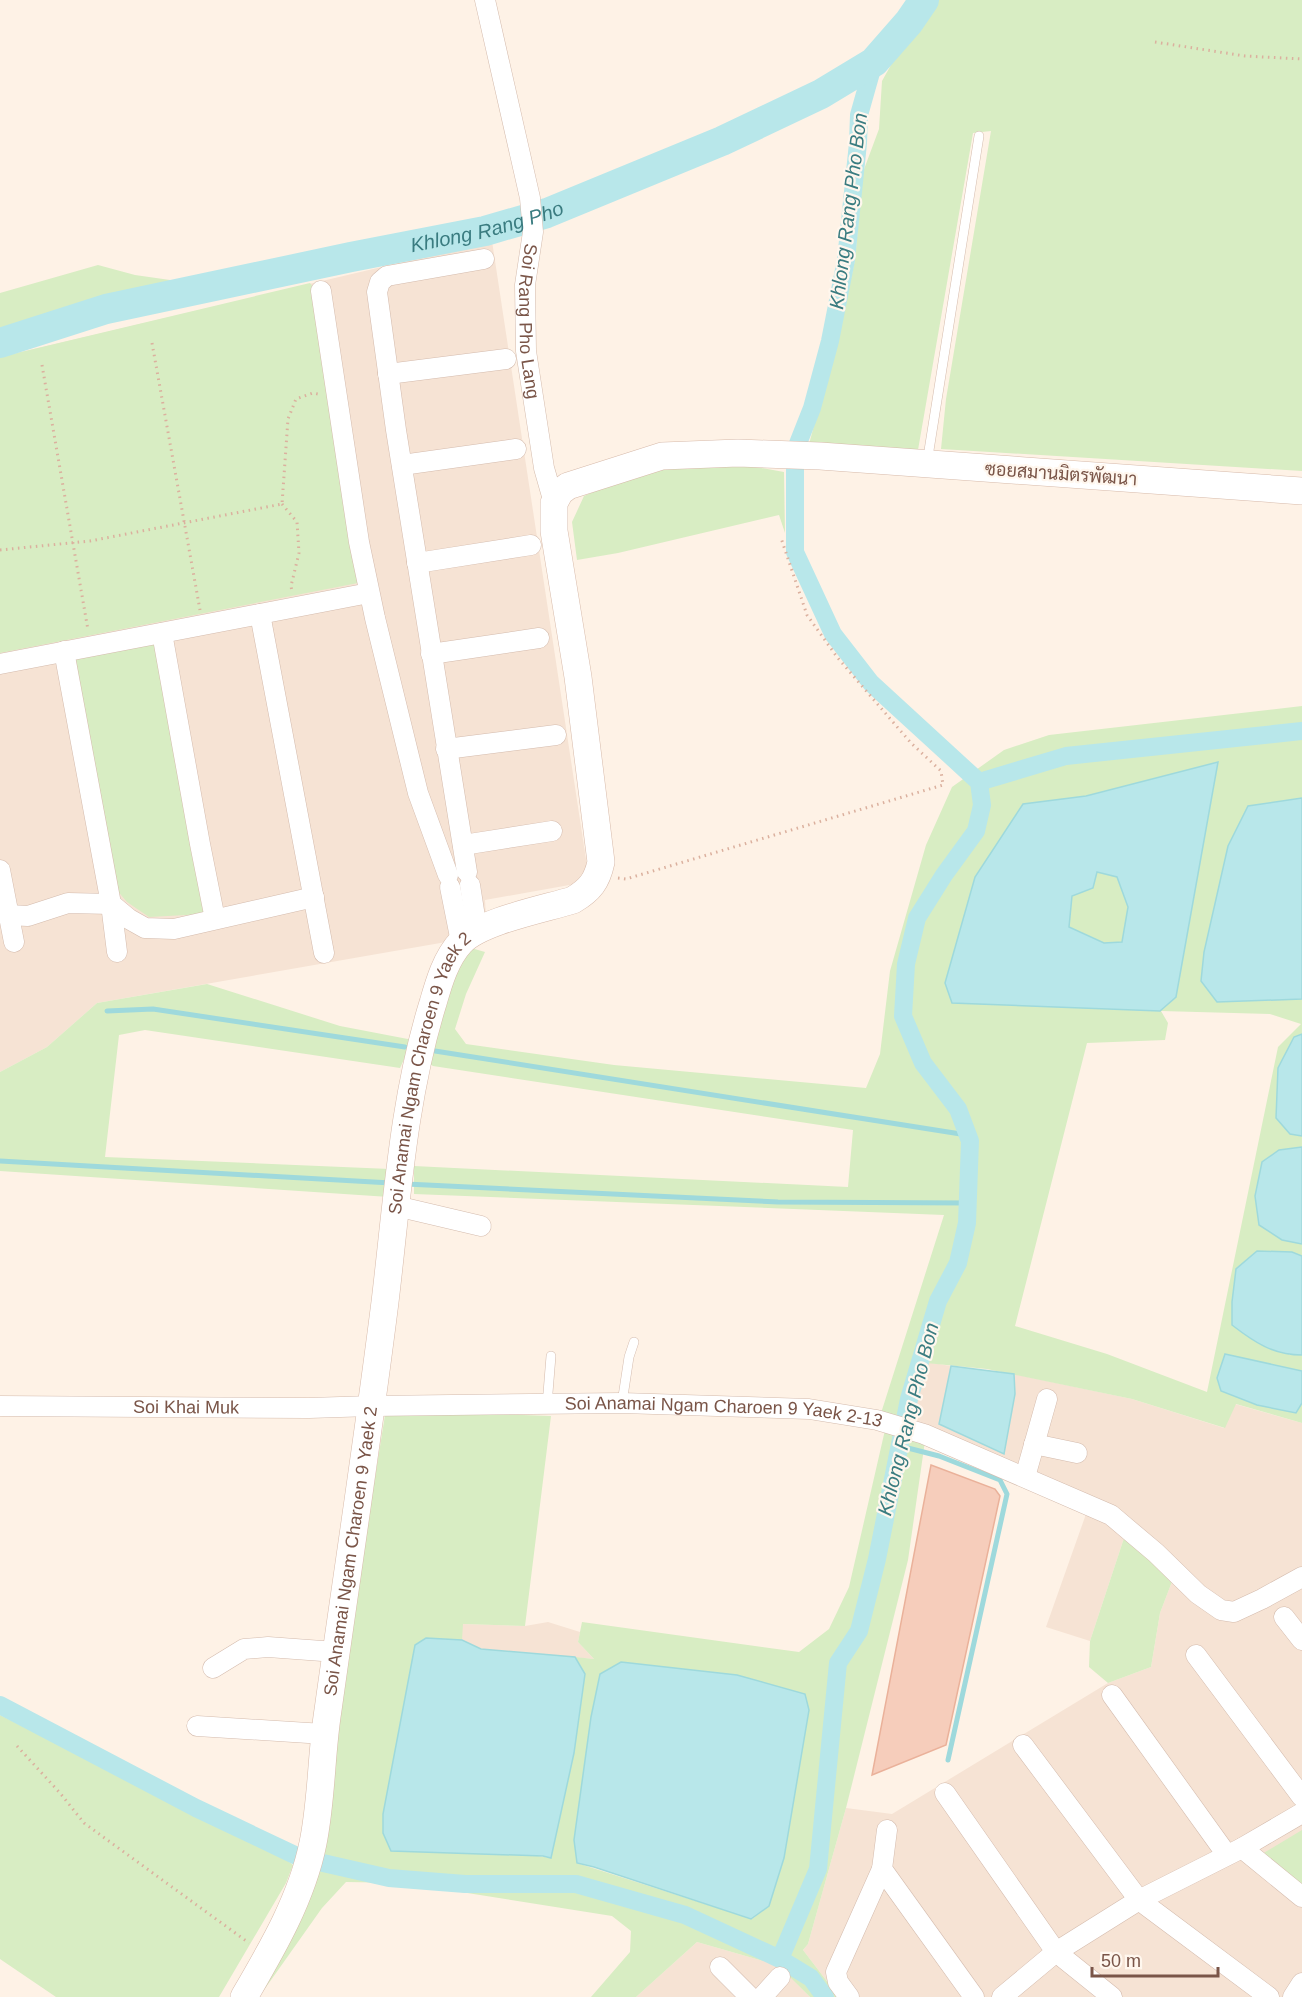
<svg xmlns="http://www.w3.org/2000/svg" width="1302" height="1997" font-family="Helvetica,Sarabun,sans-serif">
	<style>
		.residential { fill: #f6e3d4 }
		.green { fill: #d8edc3; fill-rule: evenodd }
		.water { fill: #b8e7ea; stroke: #9ed9dc; stroke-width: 1.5; fill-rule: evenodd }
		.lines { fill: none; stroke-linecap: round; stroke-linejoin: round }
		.stream { stroke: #9ed9dc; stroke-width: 5 }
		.canal { stroke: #b8e7ea; stroke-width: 18 }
		.river { stroke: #b8e7ea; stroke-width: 30 }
		.building { fill: #f6cdbb; stroke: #eab19a; stroke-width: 1.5 }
		.lane-casing { stroke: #d4bbad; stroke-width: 10 }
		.street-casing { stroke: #d4bbad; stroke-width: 21 }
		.secondary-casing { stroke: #d7baaa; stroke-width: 28 }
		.path { stroke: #dbb09e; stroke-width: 3; stroke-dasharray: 1.5 4.5; stroke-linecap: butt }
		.lane { stroke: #fff; stroke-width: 9 }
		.street { stroke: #fff; stroke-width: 20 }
		.secondary { stroke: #fff; stroke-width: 27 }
		.labels { text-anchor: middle; stroke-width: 4.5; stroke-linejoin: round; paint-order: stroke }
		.street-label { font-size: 18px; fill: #7a5548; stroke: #fff7ee }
		.water-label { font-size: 20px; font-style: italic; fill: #3a7c80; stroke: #fff7ee }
	</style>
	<rect width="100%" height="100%" fill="#fef2e6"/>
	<path class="residential" d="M492 241 587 866 575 884 485 900 486 917 446 942 97 1003 47 1047 0 1072V357Z
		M926 1362 951 1366 939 1424 1015 1394 1014 1374 1132 1399 1224 1428 1235 1404 1302 1423V1997H839L803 1950 808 1944 846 1808 892 1814 1108 1683 1151 1667 1160 1613 1173 1579 1125 1535 1090 1641 1046 1627 1086 1514 909 1436Z
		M548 1622 580 1632 578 1642 594 1659 481 1649 462 1640V1624L525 1626Z
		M697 1942 767 1962H776L810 1997H636Z"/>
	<path class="green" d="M932 0H1302V471L941 449 946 399 991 131 973 133 918 450 809 444 838 338 855 260 863 172 879 129 882 81 905 40Z
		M98 265 135 275 184 282 0 334V293Z
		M310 283 314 288 358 583 0 653V357Z
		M734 463 784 472 785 533 779 515 618 553 577 560 572 522 584 496 638 472Z
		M157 643 205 914 149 917 127 902 115 888 72 659Z
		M1302 706V798L1248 806 1228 847 1204 952 1201 980 1218 1002 1302 999V1147L1280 1150 1282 1240 1302 1244V1256L1292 1252 1289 1355H1302V1371L1225 1354 1295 1413 1302 1403V1423L1236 1404 1225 1428 1132 1399 987 1369 926 1363 909 1436 925 1441 908 1560 846 1808 808 1944 803 1950 839 1997H810L776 1963 767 1962 697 1942 636 1997H591L630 1952 631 1931 612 1916 404 1883 346 1882 322 1908 259 1997 310 1885 385 1415 395 1411 551 1416 525 1626 463 1624 462 1640 426 1638 383 1833 551 1858 574 1753 585 1674 575 1657 594 1659 578 1642 582 1622 799 1652 829 1629 849 1587 885 1430 882 1410 944 1215 414 1194V1166L848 1187 853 1130 433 1066 425 1061 451 974 471 948 485 952 466 994 455 1029 466 1044 614 1065 866 1088 880 1054 890 971 926 845 952 787 1004 750 1049 735ZM1218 762 1176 997 1160 1011 975 877 1023 805 1086 796ZM1161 1011 1270 1014 1301 1024 1278 1047 1207 1392 1107 1354 1015 1326 1087 1043 1165 1040 1168 1023ZM809 1710 784 1858 769 1906 752 1919 577 1863Z
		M1097 872 1117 877 1128 907 1122 942 1104 943 1069 927 1072 896 1093 888Z
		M207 984 340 1026 413 1040 400 1068 145 1030 119 1035 105 1157 390 1169 389 1197 0 1171V1072L47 1047 97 1003Z
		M1125 1535 1173 1579 1160 1613 1151 1667 1108 1683 1089 1667 1090 1641Z
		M0 1715 278 1853 293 1865 286 1883 219 1997H56L0 1959Z
		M1302 1830V1887L1262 1854Z"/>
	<path class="water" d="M1218 762 1176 997 1160 1011 952 1003 945 983 975 877 1023 804 1086 796ZM1097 872 1117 877 1128 907 1122 942 1104 943 1069 927 1072 896 1093 888Z
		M1302 798V999L1217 1002 1201 981 1204 952 1228 846 1248 806Z
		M1302 1034V1136L1290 1134 1276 1118 1278 1068 1294 1037Z
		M1302 1147V1244L1282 1240 1259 1225 1255 1196 1262 1162 1279 1150Z
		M1257 1251 1292 1252 1302 1256V1355C1273 1355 1254 1342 1232 1325V1302L1236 1269Z
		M1225 1354 1302 1371V1403L1296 1413 1257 1405 1221 1391 1217 1378Z
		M951 1366 1014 1374 1015 1394 1004 1454 939 1424Z
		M426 1638 462 1640 481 1649 575 1657 585 1674 574 1753 551 1858 543 1856 391 1851 383 1833V1814L415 1645Z
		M621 1662 737 1675 805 1694 809 1710 784 1858 769 1906 751 1919 594 1867 577 1863 574 1840 591 1717 600 1674Z"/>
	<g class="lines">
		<path class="stream" d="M107 1011 153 1009 405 1047
			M435 1051 967 1135
			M0 1161 391 1183
			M406 1184 778 1202 968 1203
			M900 1446 939 1456 1000 1480 1007 1494 948 1760"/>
		<path class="canal" d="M979 782 1066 756 1302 731
			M0 1705 196 1808 301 1858 389 1878 465 1884H576L685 1915 780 1959
			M825 1997 811 1978 780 1959 818 1869 838 1663 859 1631 877 1559 909 1399 938 1301 958 1263 967 1223 970 1141 958 1109 923 1063 903 1016 906 964 917 918 944 875 976 831 982 805 979 782 871 683 833 634 795 552V451L812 408 830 341 846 260 858 143 859 115 874 62"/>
		<path class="river" id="s1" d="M0 343 106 309 351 257 485 231 547 213 722 141 821 94 874 62 909 22 924 0"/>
	</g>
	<path class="building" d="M931 1465 995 1489 1000 1496 946 1745 872 1775Z"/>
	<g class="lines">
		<defs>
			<path id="lane" d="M927 463 979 136
				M622 1403 629 1357 634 1342
				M547 1405 551 1356"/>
			<g id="street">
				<path id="s2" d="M485 0 530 198 533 232 525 285 526 351 544 468 554 503"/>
				<path d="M321 291 359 542 375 618 418 793 448 875"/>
				<path d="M388 374 506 359"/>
				<path d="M402 465 516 449"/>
				<path d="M417 563 531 545"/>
				<path d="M260 614 324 953"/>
				<path d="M162 633 200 844 215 919"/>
				<path d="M64 651 111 904 117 952"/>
				<path d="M431 654 539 638"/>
				<path d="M0 664 369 593"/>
				<path d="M446 749 556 735"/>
				<path d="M463 845 552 831"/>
				<path d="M0 870 14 942"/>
				<path d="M467 872 396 430 377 292 380 282 387 276 484 259"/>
				<path d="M470 885 477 930"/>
				<path d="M450 887 461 942"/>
				<path d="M8 915 28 916 68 903 111 904 129 919 145 928 174 929 314 897"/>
				<path d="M396 1206 481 1226"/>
				<path id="s3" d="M0 1406 309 1408 372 1406 622 1403 809 1409 877 1420 924 1434 1111 1515 1156 1553 1198 1594 1221 1610 1234 1612 1262 1599 1302 1577"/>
				<path d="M1034 1444 1077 1453"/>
				<path d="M1025 1477 1047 1399"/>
				<path d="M1284 1617 1302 1640"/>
				<path d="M1196 1655 1302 1797"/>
				<path d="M213 1668 244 1649 268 1647 336 1652"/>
				<path d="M1112 1695 1227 1855"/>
				<path d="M197 1726 324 1734"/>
				<path d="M1023 1745 1139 1900 1269 1997"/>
				<path d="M945 1793 1056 1952 1112 1997"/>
				<path d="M887 1830 882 1869 974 1997"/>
				<path d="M1242 1848 1302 1897"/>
				<path d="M720 1967 750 1997"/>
				<path d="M762 1997 780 1977"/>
				<path d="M849 1997 838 1982 836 1972 882 1869"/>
				<path d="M1002 1997 1056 1952 1139 1900 1242 1848 1302 1813"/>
				<path d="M1293 1997 1302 1983"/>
			</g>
			<g id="secondary">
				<path id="s4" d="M244 1997C272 1949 302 1898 313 1843 322 1799 321 1754 328 1710 347 1574 368 1438 385 1302 397 1202 403 1099 433 1003 439 982 446 958 461 942 481 921 544 909 573 900 590 890 597 881 601 862L578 677 554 531V503L560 492 568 486 662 456 738 453 820 456 1302 491"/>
			</g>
		</defs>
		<use href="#lane" class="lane-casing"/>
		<use href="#street" class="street-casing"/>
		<use href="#secondary" class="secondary-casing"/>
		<path class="path" d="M1155 42 1245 56 1302 59
			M152 343 200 610
			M42 365 88 630
			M282 504 297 522 299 553 291 586 292 592
			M0 550 90 541 282 504 288 419 296 399 313 393 318 394
			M618 878 626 879 943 785 941 771 911 743 837 657 807 615 781 538
			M17 1746 60 1793 84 1823 249 1943"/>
		<use href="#lane" class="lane"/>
		<use href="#street" class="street"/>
		<use href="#secondary" class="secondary"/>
	</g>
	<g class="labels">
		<g class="street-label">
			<text dy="6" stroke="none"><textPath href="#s2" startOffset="327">Soi Rang Pho Lang</textPath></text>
			<text transform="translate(1061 474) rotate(4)" y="6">ซอยสมานมิตรพัฒนา</text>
			<text dy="6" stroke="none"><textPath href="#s4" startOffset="950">Soi Anamai Ngam Charoen 9 Yaek 2</textPath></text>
			<text dy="6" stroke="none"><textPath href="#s3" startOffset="186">Soi Khai Muk</textPath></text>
			<text dy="6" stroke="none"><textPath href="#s3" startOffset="724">Soi Anamai Ngam Charoen 9 Yaek 2-13</textPath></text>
			<text dy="6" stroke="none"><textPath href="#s4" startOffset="464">Soi Anamai Ngam Charoen 9 Yaek 2</textPath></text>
		</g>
		<g class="water-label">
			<text transform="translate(848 211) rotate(-83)" y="7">Khlong Rang Pho Bon</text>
			<text dy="7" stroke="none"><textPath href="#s1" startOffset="501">Khlong Rang Pho</textPath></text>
			<text transform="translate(908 1419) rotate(-76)" y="7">Khlong Rang Pho Bon</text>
		</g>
	</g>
	<path d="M1092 1967v9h126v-9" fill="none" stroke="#7a5548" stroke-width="3"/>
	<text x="1101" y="1967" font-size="18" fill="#7a5548" stroke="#fff7ee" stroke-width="4.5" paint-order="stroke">50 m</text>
</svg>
